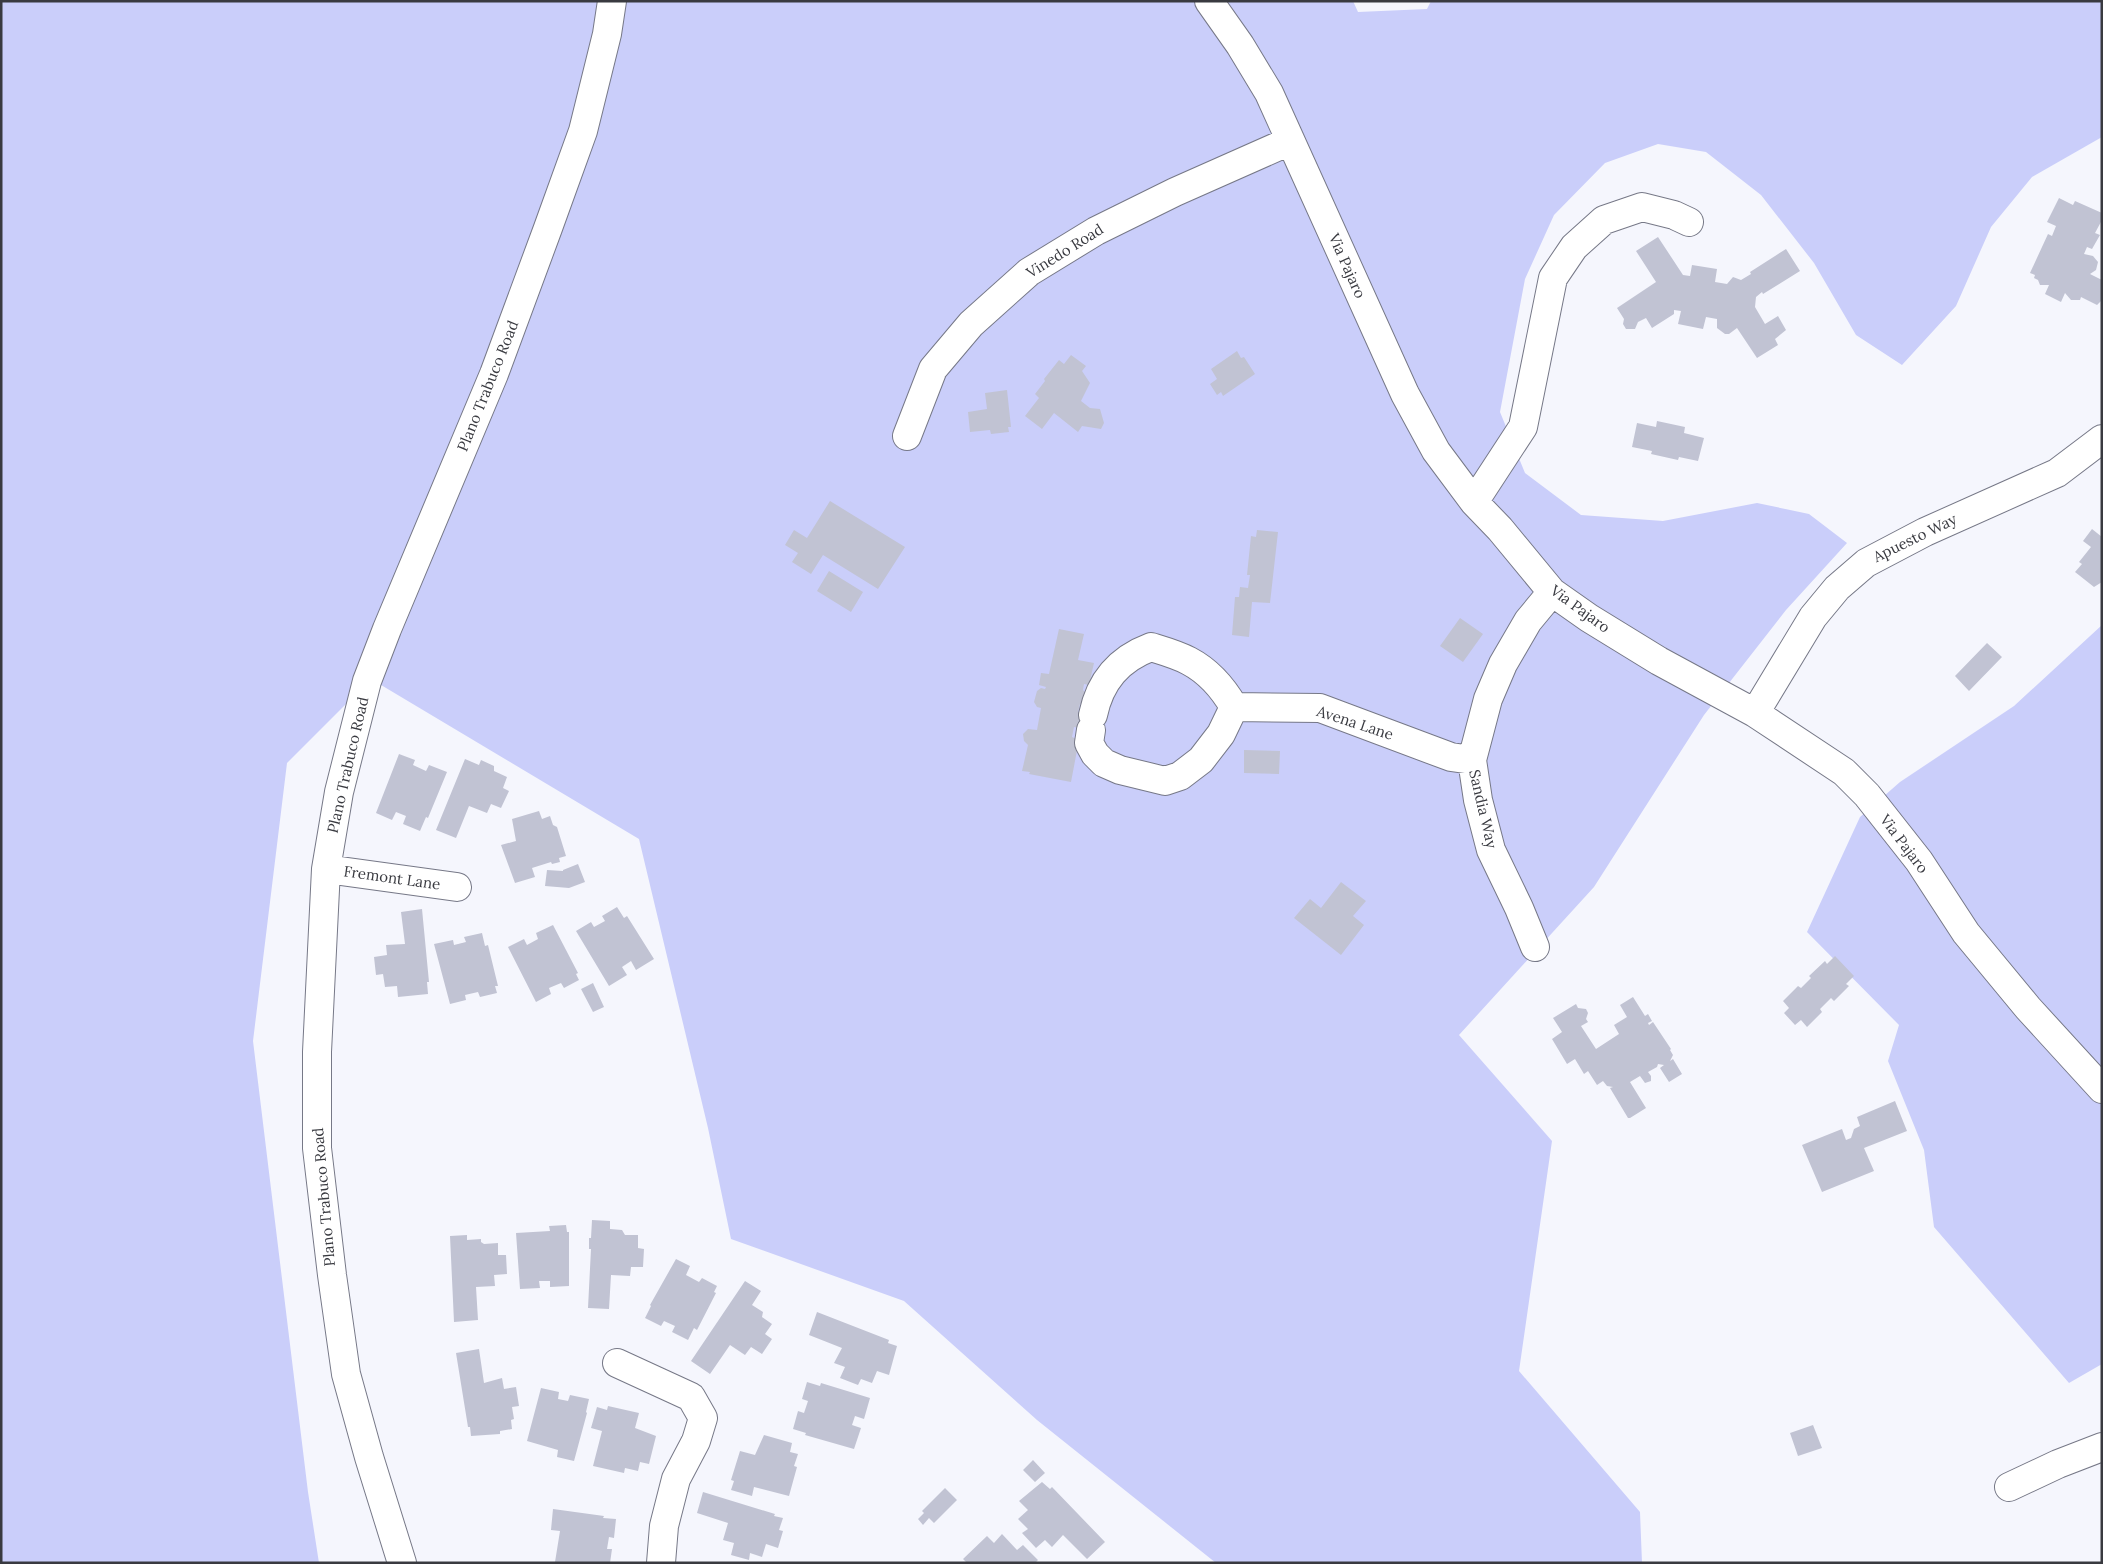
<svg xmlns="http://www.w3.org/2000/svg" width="2103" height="1564" font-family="Lora,serif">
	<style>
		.green { fill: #cacefa }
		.building { fill: #c1c3d3 }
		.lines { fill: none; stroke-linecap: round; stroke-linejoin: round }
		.minor-casing { stroke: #767887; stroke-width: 30 }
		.minor { stroke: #fff; stroke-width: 28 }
		.labels { text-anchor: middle; stroke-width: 4; stroke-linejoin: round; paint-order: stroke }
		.street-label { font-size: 15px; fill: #393a40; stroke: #fff }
	</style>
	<rect width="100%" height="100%" fill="#f5f6fd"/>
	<path class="green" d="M1 1H1353L1358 12 1427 9 1431 1H2102V137L2032 177 1991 227 1956 306 1902 365 1856 335 1814 263 1761 195 1706 152 1658 144 1605 163 1554 215 1525 279 1500 412 1525 473 1581 515 1663 521 1757 503 1809 514 1847 543 1786 610 1704 715 1594 887 1459 1035 1552 1141 1519 1371 1640 1512 1642 1563H1216L1037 1420 904 1301 731 1239 708 1128 639 839 371 679 287 763 253 1041 308 1492 319 1563H1Z
		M2102 625V1364L2069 1383 1934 1227 1924 1150 1888 1061 1899 1025 1807 932 1860 817 1900 782 2014 706Z"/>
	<path class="building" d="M2059 198 2073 205 2075 201 2102 213V220L2095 233 2100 235 2092 249 2087 247 2084 254 2093 256 2098 262 2096 270 2090 274 2102 280V300L2097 305 2081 297 2080 300H2071L2065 293 2061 302 2045 294 2049 285H2040L2038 280 2034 278 2035 275 2030 273 2048 234 2052 236 2056 226 2047 222Z
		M1658 237 1683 275 1690 276 1692 265 1717 269 1715 282 1727 284 1733 277 1741 280 1751 274 1750 272 1786 249 1800 271 1763 294 1762 292 1756 297 1755 307 1765 324 1778 316 1786 330 1775 339 1778 345 1757 358 1737 328 1729 334H1725L1717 328V319L1706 317 1703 329 1678 324 1681 311 1674 310V314L1652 328 1646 318 1638 322 1635 329H1626L1623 324 1624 319 1617 308 1656 282 1636 251Z
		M1237 351 1241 358 1244 357 1255 374 1223 396 1221 392 1217 395 1210 384 1217 379 1211 369Z
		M1071 355 1086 366 1082 371 1090 383 1081 401 1090 408 1100 409 1104 423 1101 429 1082 426 1078 432 1054 413 1042 429 1025 416 1039 398 1035 394 1045 381 1044 379 1059 360 1064 364Z
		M1007 390 1011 427H1008L1009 432 991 434 990 430 970 432 968 412 987 409 985 393Z
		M1657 421 1685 427 1684 433 1704 438 1698 461 1679 457 1678 460 1651 454 1652 451 1632 447 1637 423 1656 427Z
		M830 501 905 547 878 589 823 555 811 574 792 562 798 553 785 545 794 530 807 538Z
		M2092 529 2102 537V582L2094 587 2075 572 2082 564 2079 562 2091 547 2083 541Z
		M1257 530 1278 532 1270 603 1252 602 1249 637 1232 635 1235 597H1239L1240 587 1248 588 1250 575H1247L1251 536 1256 537Z
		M829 571 863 592 851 612 817 591Z
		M1460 618 1483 634 1463 662 1440 646Z
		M1059 629 1084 634 1078 660 1094 663 1089 685 1084 684 1083 690 1087 694 1085 703 1080 704 1078 712 1102 717 1099 732 1074 727 1072 737 1079 740 1071 782 1029 774 1030 772 1022 771 1028 745 1024 741 1023 734 1028 729 1037 730 1041 708 1037 707 1034 702 1037 691 1041 688 1045 689 1046 687 1039 685 1041 673 1049 674Z
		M1987 643 2002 657 1969 691 1955 676Z
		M1244 750 1280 751 1279 774 1244 773Z
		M399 754 415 760 413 765 426 771 429 765 447 772 428 818 426 817 420 831 403 824 406 816 396 812 392 820 376 813Z
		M465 759 479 765 481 760 494 766V771L507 777 503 788 509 791 501 808 491 804 487 813 469 806 456 838 436 830Z
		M539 811 542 819 550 816 553 825 557 827 566 856 559 858 560 862 552 864 551 862 532 868 535 877 515 883 501 845 516 841 512 819Z
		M578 864 585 882 569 888 545 886 547 870 563 871V870Z
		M1341 882 1366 901 1353 916 1364 925 1341 955 1294 918 1310 899 1321 908Z
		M617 907 624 918 627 916 654 959 636 970 631 961 622 967 627 975 609 986 576 931 591 922 594 927 605 921 602 916Z
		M422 909 429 982H427L428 994 398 997 397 986 385 987 383 974 376 975 374 957 387 955 386 945 405 944 401 912Z
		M553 925 578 973 576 974 579 980 564 988 561 983 549 988 551 994 536 1002 508 947 524 939 527 945 538 939 536 933Z
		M482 933 485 946 488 945 498 986H495L497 993 480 997 478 992 465 995 466 1000 450 1004 434 944 453 940 454 945 466 942 464 937Z
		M1835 956 1854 976 1846 984 1849 986 1834 1001 1831 998 1820 1009 1822 1012 1807 1027 1801 1020 1795 1025 1784 1013 1789 1008 1783 1001 1798 986 1801 988 1811 978 1809 976 1825 961 1827 964Z
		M593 983 604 1007 593 1012 581 989Z
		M1633 997 1645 1016 1648 1014 1652 1021 1648 1023 1649 1025 1653 1022 1671 1049 1670 1050 1673 1055 1670 1061 1673 1059 1682 1074 1669 1082 1660 1068 1664 1065 1658 1064 1657 1067 1648 1072 1651 1076V1081L1645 1083 1640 1076 1630 1082 1646 1108 1630 1118H1628L1610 1088 1613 1087 1607 1086 1603 1081 1597 1085 1588 1071 1584 1074 1575 1059 1567 1064 1552 1039 1562 1032 1553 1018 1576 1004 1578 1008 1586 1009 1588 1013 1586 1019 1588 1022 1581 1026 1596 1049 1619 1034 1614 1025 1627 1017 1620 1005Z
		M1895 1101 1907 1131 1864 1148 1874 1171 1822 1192 1802 1145 1842 1129 1846 1140 1851 1138 1854 1129 1860 1126 1857 1117Z
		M592 1220 610 1221V1229L622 1230 625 1235H638V1248L644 1249 643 1267H631L630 1276 611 1275 609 1309 588 1308 591 1249H589V1238H591Z
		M566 1225 567 1232H569V1286L550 1287V1281H539L540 1288 520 1289 516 1233 550 1231 549 1226Z
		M467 1235V1240L481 1239V1242L484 1244 498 1243V1255H506L507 1274 494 1275 495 1286 476 1287 478 1320 454 1322 450 1236Z
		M676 1259 690 1266 686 1275 699 1282 702 1278 717 1286 714 1292 716 1293 697 1330 694 1328 688 1340 672 1332 675 1326 664 1321 661 1326 645 1318 651 1306 650 1305Z
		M745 1281 761 1291 752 1305 763 1312 762 1317 772 1324 765 1334 772 1339 762 1354 751 1347 745 1355 730 1345 710 1374 691 1361Z
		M817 1312 889 1340 888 1343 897 1346 889 1375 877 1371 872 1383 861 1379 858 1385 840 1378 845 1367 834 1363 842 1348 809 1335Z
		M479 1349 484 1383 502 1378 504 1389 516 1387 519 1406 512 1407 514 1419 511 1420 512 1429 500 1431V1434L471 1436 470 1427H468L456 1353Z
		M807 1382 820 1386 821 1383 870 1398 864 1419 855 1416 852 1425 861 1428 854 1449 805 1435 806 1433 793 1429 798 1411 804 1413 808 1401 802 1399Z
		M541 1388 559 1392 558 1399 568 1401 570 1395 589 1399 586 1412 587 1413 574 1461 557 1457 558 1450 527 1441Z
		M608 1406 639 1413 635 1428 656 1436 649 1464 640 1462 638 1471 625 1468 624 1473 593 1466 602 1431 591 1428 597 1407 607 1410Z
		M1813 1425 1822 1448 1798 1456 1790 1433Z
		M764 1435 792 1443 790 1452 798 1454 794 1466 797 1467 789 1496 754 1487 752 1496 731 1490 734 1481 731 1480 740 1451 755 1455Z
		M1033 1460 1045 1473 1035 1482 1023 1470Z
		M1042 1482 1050 1489 1052 1487 1105 1542 1087 1559 1063 1535 1052 1547 1045 1540 1036 1548 1022 1533 1028 1529 1018 1519 1028 1510 1019 1501Z
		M945 1488 957 1500 934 1523 929 1518 923 1525 918 1519 924 1513 922 1511Z
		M703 1492 775 1514 774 1516 783 1518 779 1530 783 1531 778 1548 766 1544 762 1557 750 1553 749 1560 731 1555 734 1543 723 1540 728 1523 697 1513Z
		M553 1509 604 1516 603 1518 616 1519 614 1538 609 1537 607 1549H612L610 1563 555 1562 560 1531 551 1530Z
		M1002 1534 1017 1550 1023 1545 1038 1560 1035 1563H967L963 1559 987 1536 994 1543Z"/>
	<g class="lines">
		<defs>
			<path id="minor" d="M1209 1 1240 45 1269 93 1405 394 1436 451 1474 502 1500 529 1552 592 1589 618 1659 661 1755 713 1844 772 1867 795 1919 861 1966 933 2028 1008 2102 1089
				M907 436 933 369 971 324 1029 272 1096 231 1175 192 1290 141
				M1474 502 1523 427 1553 278 1574 247 1604 220 1642 207 1674 215 1689 222
				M1234 707 1320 708 1451 757 1472 760
				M1755 713 1813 617 1837 588 1866 563 1925 532 2057 473 2102 439
				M1091 730 1089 743 1095 754 1104 763 1120 770 1165 781 1180 776 1201 760 1221 734 1234 707C1223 688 1208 671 1189 661 1178 655 1164 651 1151 647 1119 659 1100 681 1093 715
				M326 869 457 887
				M1535 947 1519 908 1491 850 1478 800 1472 760 1488 699 1503 664 1528 621 1552 592
				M617 1363 691 1397 703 1418 696 1441 676 1479 664 1526 661 1563
				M2009 1487 2058 1464 2102 1447
				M402 1563 369 1457 346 1374 332 1275 317 1148V1052L326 869 339 792 367 681 387 629 494 374 548 228 583 131 607 34 612 1"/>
		</defs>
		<use href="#minor" class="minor-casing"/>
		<use href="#minor" class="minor"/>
	</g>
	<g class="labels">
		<g class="street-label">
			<text transform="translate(1065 251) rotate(-32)" y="5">Vinedo Road</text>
			<text transform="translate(1347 266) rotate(66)" y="5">Via Pajaro</text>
			<text transform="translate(488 386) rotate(-68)" y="5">Plano Trabuco Road</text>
			<text transform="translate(1915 538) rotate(-26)" y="5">Apuesto Way</text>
			<text transform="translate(1580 609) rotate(36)" y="5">Via Pajaro</text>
			<text transform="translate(1355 723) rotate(18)" y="5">Avena Lane</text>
			<text transform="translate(348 765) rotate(-77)" y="5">Plano Trabuco Road</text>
			<text transform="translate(1483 809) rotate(77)" y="5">Sandia Way</text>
			<text transform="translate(1904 844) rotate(53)" y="5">Via Pajaro</text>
			<text transform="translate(392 878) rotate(8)" y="5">Fremont Lane</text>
			<text transform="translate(324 1197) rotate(-95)" y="5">Plano Trabuco Road</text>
		</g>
	</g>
	<rect width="2103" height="1564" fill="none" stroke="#393a40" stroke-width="5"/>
</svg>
